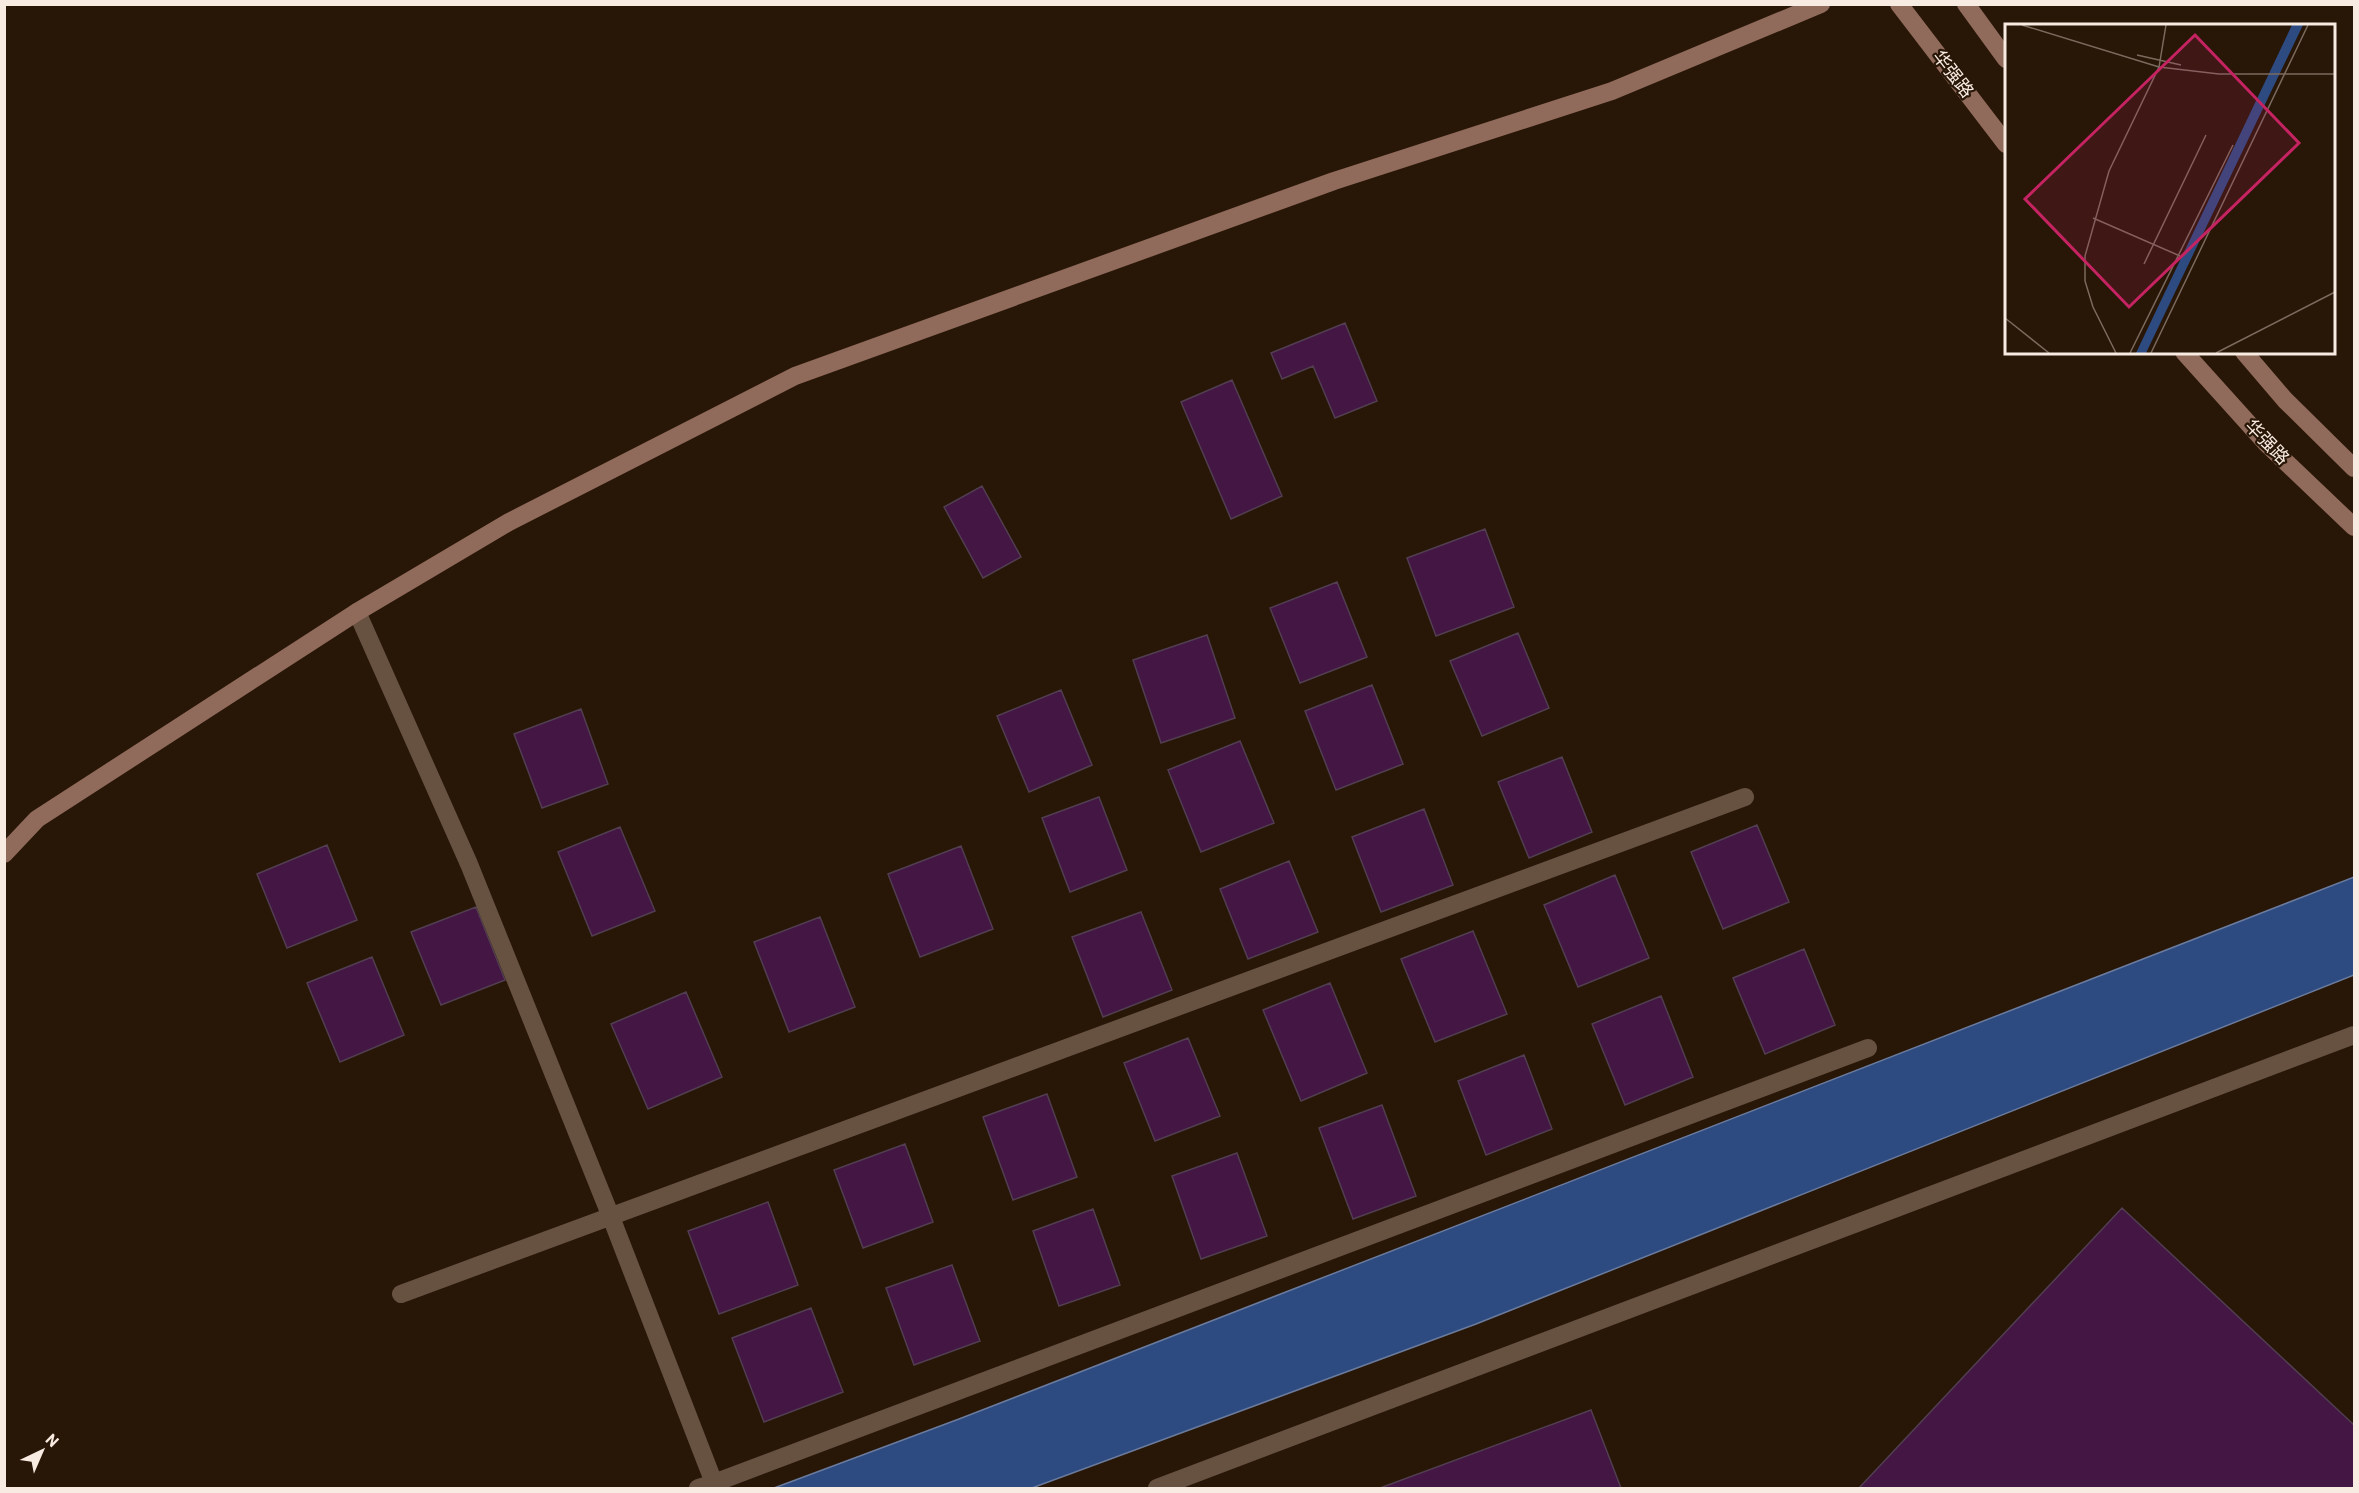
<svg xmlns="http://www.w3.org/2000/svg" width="2359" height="1493" font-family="Barlow,'Noto Sans SC',sans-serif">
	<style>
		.water { fill: #2d4b80; stroke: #6a7b9d; stroke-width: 1.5 }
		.building { fill: #431644; stroke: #513e50; stroke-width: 1.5 }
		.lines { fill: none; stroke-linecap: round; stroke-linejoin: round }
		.lane { stroke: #675141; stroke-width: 18 }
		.street { stroke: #675141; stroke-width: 18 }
		.secondary { stroke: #906a5a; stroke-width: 18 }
		.labels { text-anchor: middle; stroke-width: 4.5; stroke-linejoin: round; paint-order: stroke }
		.street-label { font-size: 18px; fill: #f8ebe1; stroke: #281607 }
		.inset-road { fill: none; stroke: #7b6b5e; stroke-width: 1.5 }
		.view { fill: #c52362; fill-opacity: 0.15; stroke: #c52362; stroke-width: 3 }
		.inset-edge { fill: none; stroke: #f8ebe1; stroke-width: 3 }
	</style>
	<rect width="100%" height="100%" fill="#281607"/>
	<path class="water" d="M2354 877V975L1476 1324 1032 1488H774L959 1419Z"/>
	<path class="building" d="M1345 323 1377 401 1335 418 1313 366 1282 379 1271 353Z
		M1232 380 1282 496 1231 519 1181 402Z
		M982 486 1021 557 983 578 944 507Z
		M1485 529 1514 607 1436 636 1407 558Z
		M1337 582 1367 657 1300 683 1270 608Z
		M1518 633 1549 708 1482 736 1450 661Z
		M1207 635 1235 718 1161 743 1133 660Z
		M1372 685 1403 764 1336 790 1305 711Z
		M1061 690 1092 765 1029 792 997 716Z
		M581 709 608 784 542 808 514 734Z
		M1240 741 1274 823 1201 852 1168 770Z
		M1562 757 1592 832 1529 858 1498 782Z
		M1099 797 1127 870 1070 892 1042 818Z
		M1424 809 1453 885 1381 912 1352 837Z
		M1757 825 1789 902 1723 929 1691 852Z
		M620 827 655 911 592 936 558 852Z
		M327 845 357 920 287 948 257 874Z
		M961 846 993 929 920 957 888 874Z
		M1289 861 1318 932 1248 959 1220 889Z
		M1615 875 1649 958 1578 987 1544 905Z
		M476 907 505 980 441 1005 411 932Z
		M1141 912 1172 990 1103 1017 1072 937Z
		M820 917 855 1007 789 1032 754 942Z
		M1473 931 1507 1014 1435 1042 1401 959Z
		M1804 949 1835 1025 1765 1054 1733 978Z
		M372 957 404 1035 340 1062 307 983Z
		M1330 983 1367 1073 1301 1101 1263 1010Z
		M686 992 722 1077 648 1109 611 1024Z
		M1661 996 1693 1077 1625 1105 1592 1024Z
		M1188 1038 1220 1116 1155 1141 1124 1063Z
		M1524 1055 1552 1129 1486 1155 1458 1081Z
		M1047 1094 1077 1177 1013 1200 983 1117Z
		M1382 1105 1416 1196 1353 1219 1319 1128Z
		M905 1144 933 1222 863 1248 834 1170Z
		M1237 1153 1267 1236 1201 1259 1172 1176Z
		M768 1202 798 1285 719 1314 688 1231Z
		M2122 1208 2354 1425V1488H1859Z
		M1093 1209 1120 1285 1059 1306 1033 1231Z
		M952 1265 980 1341 914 1365 886 1288Z
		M811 1308 843 1392 764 1422 732 1338Z
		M1591 1410 1621 1488H1380Z"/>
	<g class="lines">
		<path class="lane" d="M357 612 469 864 611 1217 714 1483 1868 1048
			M401 1294 1745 797"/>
		<path class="street" d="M698 1488 714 1483
			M1157 1488 2354 1035"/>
		<path class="secondary" d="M1899 4 2006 144
			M1966 4 2006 59
			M2184 352 2266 443 2354 527
			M2244 352 2285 400 2354 468
			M4 854 37 819 357 612 509 522 795 376 1334 181 1612 91 1821 4"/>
	</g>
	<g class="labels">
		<g class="street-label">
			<text transform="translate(1953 74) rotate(52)" y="6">华强路</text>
			<text transform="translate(2267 442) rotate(46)" y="6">华强路</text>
		</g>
	</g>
	<g transform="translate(2005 24)">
		<rect width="330" height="330" fill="#281607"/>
		<path d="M287 1H298L141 329H131Z" fill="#2d4b80"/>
		<path class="inset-road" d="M17 1 154 43 214 50H330M132 31 176 41M88 194 175 232M139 240 201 111M0 294 44 329M111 329 88 283 80 257V232L104 147 154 43 161 1M125 329 228 121M146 329 303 1M211 329 330 268"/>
		<path class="view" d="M190 11 294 119 124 283 20 175Z"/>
		<rect width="330" height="330" class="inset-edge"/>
	</g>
	<rect width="2359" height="1493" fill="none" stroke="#f8ebe1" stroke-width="12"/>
	<g transform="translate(42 1451) rotate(44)" stroke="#281607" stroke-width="4.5" paint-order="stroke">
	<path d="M0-4.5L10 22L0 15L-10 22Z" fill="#f8ebe1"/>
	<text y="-9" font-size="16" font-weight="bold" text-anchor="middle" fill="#f8ebe1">N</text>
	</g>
</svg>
